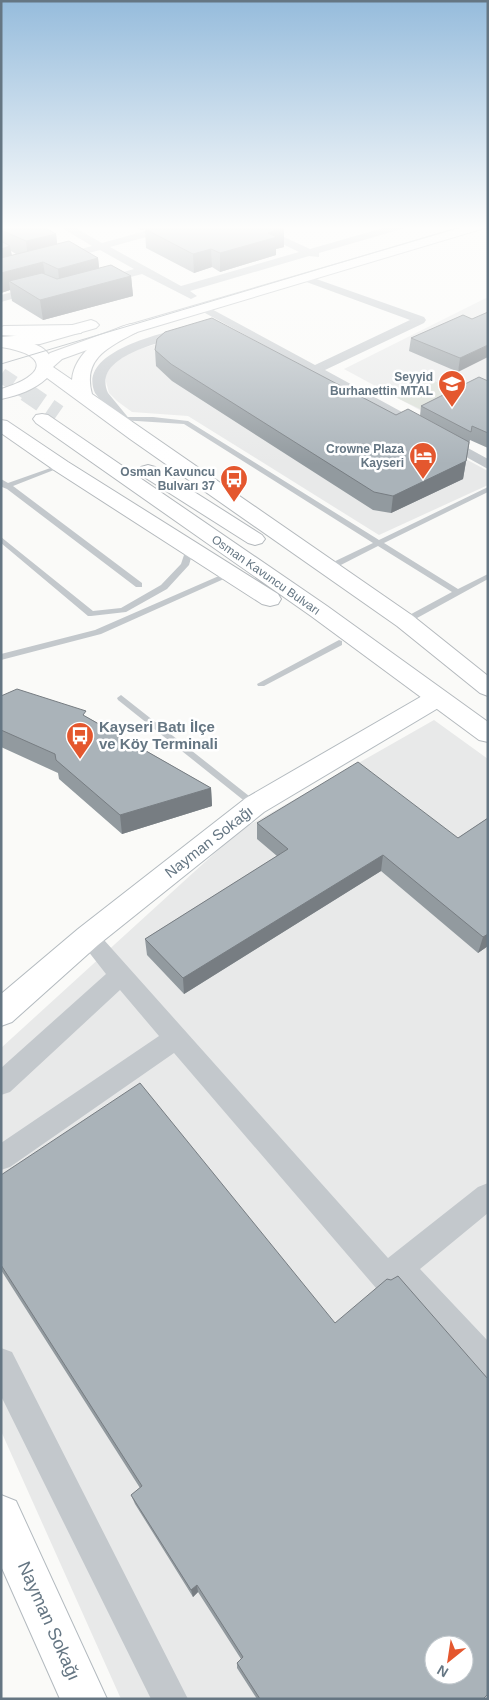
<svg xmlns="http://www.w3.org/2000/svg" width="489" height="1700" font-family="Arial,sans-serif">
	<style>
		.built { fill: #e8e9e9; fill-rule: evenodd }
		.green { fill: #dadfd7 }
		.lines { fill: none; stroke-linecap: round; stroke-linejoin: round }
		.highway-tunnel-far1 { stroke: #d5d9db; stroke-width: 15; stroke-dasharray: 15 8; stroke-linecap: butt }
		.highway-tunnel { stroke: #d5d9db; stroke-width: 19; stroke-dasharray: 19 9; stroke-linecap: butt }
		.secondary-casing { stroke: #b3babf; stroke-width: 2 }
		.primary-casing { stroke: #b5babe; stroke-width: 2 }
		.highway-casing { stroke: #b4b9bd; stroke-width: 2 }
		.lane { fill: #c3c8cc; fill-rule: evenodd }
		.street { fill: #c3c8cc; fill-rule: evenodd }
		.secondary { fill: #fff; fill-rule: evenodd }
		.primary { fill: #fff; fill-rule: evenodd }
		.highway { fill: #fff; fill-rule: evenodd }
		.tram { stroke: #a2aab0; stroke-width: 1 }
		.wall { fill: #929a9f; fill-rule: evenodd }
		.shaded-wall { fill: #777d82 }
		.building { fill: #aab3b9; stroke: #777d82; fill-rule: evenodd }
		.labels { text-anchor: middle; stroke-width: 5; stroke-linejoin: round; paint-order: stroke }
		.far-poi-label { font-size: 12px; font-weight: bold; fill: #657683; stroke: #fff; text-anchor: end }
		.far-street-label { font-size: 12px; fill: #657683; stroke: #fff }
		.poi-label { font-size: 15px; font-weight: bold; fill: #657683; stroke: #fff; text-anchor: start }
		.street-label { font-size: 15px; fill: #657683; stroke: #fff }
		.near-street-label { font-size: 18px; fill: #657683; stroke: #fff }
	</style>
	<rect width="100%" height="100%" fill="#fafaf8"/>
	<path class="built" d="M488 297V447L344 369Z
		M217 326 488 471V485L379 535 188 416 132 412 117 401 109 393 105 378 107 373 113 364 130 352Z
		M434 720 488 759V1699H121L1 1431V1048L239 831ZM434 1645H464V1675H434Z"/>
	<path class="green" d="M427 378 457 390 420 409 391 395Z"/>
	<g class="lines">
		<path class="highway-tunnel-far1" d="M1 375 28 393"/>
		<path class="highway-tunnel" d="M26 392 58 414"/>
		<defs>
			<path id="secondary" d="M437 690 445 692 449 698 445 704 264 812 98 945 12 1022 1 1026V994L78 929 246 798 429 692Z
				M1 1495 16 1501 107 1699H60L1 1566Z"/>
			<path id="primary" d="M467 226 488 227 137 332 62 359 53 367H41L39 364 50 353 125 326Z
				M91 320 96 322 99 325 96 328 40 344 1 347V337L39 334Z"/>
			<path id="highway" d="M131 324 137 326 139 329 137 332C109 347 82 358 92 394L413 616 488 676V696L480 693 397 626 130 439 47 378C34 390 19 395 1 399V389C45 376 52 355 1 347V337C20 340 52 342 53 367L72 380C74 353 106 330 131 324Z
				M75 325 81 327 83 330 81 333 33 337 1 335V327L4 326Z
				M42 414 48 415 327 606 488 722V742L479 740 311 616 36 423 33 419 36 415Z
				M1 420 7 421 68 462 278 594 281 599 278 604 270 606 262 604 54 470 1 433Z
				M148 465 155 467 262 535 265 539 262 543 255 545 248 543 141 475 139 471 141 467Z"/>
		</defs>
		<use href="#secondary" class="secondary-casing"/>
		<use href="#primary" class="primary-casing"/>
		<use href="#highway" class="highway-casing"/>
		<path class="lane" d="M123 417H153L188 421 379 540 488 487V492L384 543 458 589 488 574V579L408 623H402V619L452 592 378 546 331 570H325V566L373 543 184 424 121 420 120 419Z
			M59 465 64 466 13 486 142 583V587H136L7 489 2 487 1 479 8 483Z
			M1 537 93 611 121 608 161 585 181 564 187 546H190L194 548 189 565 167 589 126 612 91 616H88L1 543Z
			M228 572H234L235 574 101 634 1 660V654L95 630Z
			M339 640 342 641V645L264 686H258L257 684Z
			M121 695 258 803 260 805 258 807H252L118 700 117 698Z"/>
		<path class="street" d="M59 226H72L102 243 163 226H180L179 228 110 247 181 286 299 252 256 231 267 226H284L271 231 310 249 390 226H406L405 228 319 253V257L309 256 190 291 197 296 191 299 142 274 100 285 96 284 94 282 96 280 134 269 100 250 59 261 55 260 54 258 55 256 92 246Z
			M478 226H488V231Z
			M305 275 424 317 426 320 424 323 325 370 488 459V469L196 308 198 306H206L315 365 410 320 301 280 299 278 301 276Z
			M39 285 43 286 45 288 43 290 1 302V295Z
			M182 328 188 332 186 335C163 342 91 356 108 393L141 433 134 437 129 436 95 393C77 353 156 335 182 328Z
			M88 928 96 931 388 1258 478 1187 488 1183V1213L420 1269 488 1341V1378L477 1374 397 1287 386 1292 376 1288 174 1053 10 1167 1 1170V1143L159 1036 120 990 10 1092 1 1095V1068L106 974 77 937 80 931Z
			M1 1348 12 1352 188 1699H151L1 1396Z"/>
		<use href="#secondary" class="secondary"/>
		<use href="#primary" class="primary"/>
		<use href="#highway" class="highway"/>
		<path class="tram" d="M1 364 463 226"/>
	</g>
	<path class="wall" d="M1 226 56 234 57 244 98 258 99 268 131 276 133 296 43 320 12 301 10 290 1 293ZM11 251 16 254 12 255Z
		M133 226H279L284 247 276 249V255L220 272 212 267 194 273 146 248 145 229 153 227 141 230Z
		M472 319 458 372 409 351 411 338Z
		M155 350 396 415 420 416 421 406 488 381V448L470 440 463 479 391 513 373 510 172 381 156 366Z
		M1 696 87 717 211 788 212 806 122 834 59 779 58 773 1 747Z
		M488 818V946L478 953 381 871 184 994 147 955 145 939 277 856 257 839V823L458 838Z
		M1 1175 483 1699H257L237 1668V1663L241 1659 198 1592 193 1597 135 1504 131 1495 140 1488 1 1270Z"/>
	<path class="shaded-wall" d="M141 226H153V227L141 230Z
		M284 228V247L276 249V255L220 272V253L268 233Z
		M56 234 58 252 28 260 26 241Z
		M10 246 13 264 1 268V249Z
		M211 249 212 267 194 273 193 254Z
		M98 258 100 277 60 288 58 269Z
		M43 262 46 281H9L10 290 1 293V273Z
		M131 276 133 296 43 320 40 300Z
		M488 345V357L458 372 460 358Z
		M469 442 463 479 391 513 393 496Z
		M211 788 212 806 122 834 120 815Z
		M383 855 381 871 184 994 183 978Z
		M488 934V946L478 953 483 937Z
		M197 1585 198 1592 193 1597 191 1590Z"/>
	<path class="building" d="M1 226H42L56 234 26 241 1 230Z
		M158 226H279L284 228 268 233 277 237 220 253 211 249 193 254 145 229Z
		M1 241 10 246 1 249Z
		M69 241 98 258 58 269 43 262 1 273V258Z
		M111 265 131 276 40 300 9 281 42 273 57 279Z
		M488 312V345L460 358 411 338 463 315 472 319Z
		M212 318 396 415 408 409 469 442 466 461 393 496 374 492 171 364 155 350 157 339 165 332Z
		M479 377 488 381V433L472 426 471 432 421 406Z
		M17 689 86 711 83 715 211 788 120 815 56 760 55 754 1 730V696Z
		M358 762 458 838 488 818V934L483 937 383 855 183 978 145 939 288 849 257 823Z
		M140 1083 335 1323 387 1279 391 1280 398 1276 488 1379V1694L483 1699H260L237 1663 243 1657 197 1585 191 1590 131 1495 142 1486 1 1265V1175ZM434 1645H464V1675H434Z"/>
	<linearGradient id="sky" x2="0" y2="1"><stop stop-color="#96bcdc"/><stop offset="0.49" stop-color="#fdfdfc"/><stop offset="1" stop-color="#fdfdfc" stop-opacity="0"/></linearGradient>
	<rect width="489" height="464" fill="url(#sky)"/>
	<defs>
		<symbol id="school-pin" viewBox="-11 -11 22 30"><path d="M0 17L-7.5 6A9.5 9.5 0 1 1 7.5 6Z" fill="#e4572e" stroke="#fff"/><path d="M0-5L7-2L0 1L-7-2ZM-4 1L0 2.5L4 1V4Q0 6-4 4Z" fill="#fff"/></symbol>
		<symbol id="hotel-pin" viewBox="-11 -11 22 30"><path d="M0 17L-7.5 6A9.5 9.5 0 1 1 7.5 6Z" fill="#e4572e" stroke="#fff"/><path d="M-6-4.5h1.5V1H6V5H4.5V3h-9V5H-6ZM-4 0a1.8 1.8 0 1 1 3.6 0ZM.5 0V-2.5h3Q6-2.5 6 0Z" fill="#fff"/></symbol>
		<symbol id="bus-pin" viewBox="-11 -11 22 30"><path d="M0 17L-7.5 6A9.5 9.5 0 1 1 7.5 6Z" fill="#e4572e" stroke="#fff"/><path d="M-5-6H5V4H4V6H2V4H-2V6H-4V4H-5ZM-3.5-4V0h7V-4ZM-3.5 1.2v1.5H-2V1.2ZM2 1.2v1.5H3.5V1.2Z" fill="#fff"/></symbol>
	</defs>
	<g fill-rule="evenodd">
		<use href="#school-pin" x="436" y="368" width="32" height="43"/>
		<use href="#hotel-pin" x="407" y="440" width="32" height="43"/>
		<use href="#bus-pin" x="218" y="463" width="32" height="43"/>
		<use href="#bus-pin" x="64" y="720" width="32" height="43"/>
	</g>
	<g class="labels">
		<g class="far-poi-label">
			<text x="433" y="381">Seyyid<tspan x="433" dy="14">Burhanettin MTAL</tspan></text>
			<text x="404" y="453">Crowne Plaza<tspan x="404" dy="14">Kayseri</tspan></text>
			<text x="215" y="476">Osman Kavuncu<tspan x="215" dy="14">Bulvarı 37</tspan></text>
		</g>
		<g class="far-street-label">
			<text transform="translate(266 575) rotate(35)" y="4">Osman Kavuncu Bulvarı</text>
		</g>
		<g class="poi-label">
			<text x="99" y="732">Kayseri Batı İlçe<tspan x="99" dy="17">ve Köy Terminali</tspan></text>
		</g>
		<g class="street-label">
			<text transform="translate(209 842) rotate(-38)" y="5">Nayman Sokağı</text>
		</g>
		<g class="near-street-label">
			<text transform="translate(49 1621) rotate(66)" y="6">Nayman Sokağı</text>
		</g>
	</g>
	<rect width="489" height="1700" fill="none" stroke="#657683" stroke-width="5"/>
	<g transform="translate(449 1660) rotate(210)"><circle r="24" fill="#ffffff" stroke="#c1c8cd"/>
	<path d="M0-4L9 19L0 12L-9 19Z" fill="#e4572e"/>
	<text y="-8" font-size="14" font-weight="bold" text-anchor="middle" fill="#657683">N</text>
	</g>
</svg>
